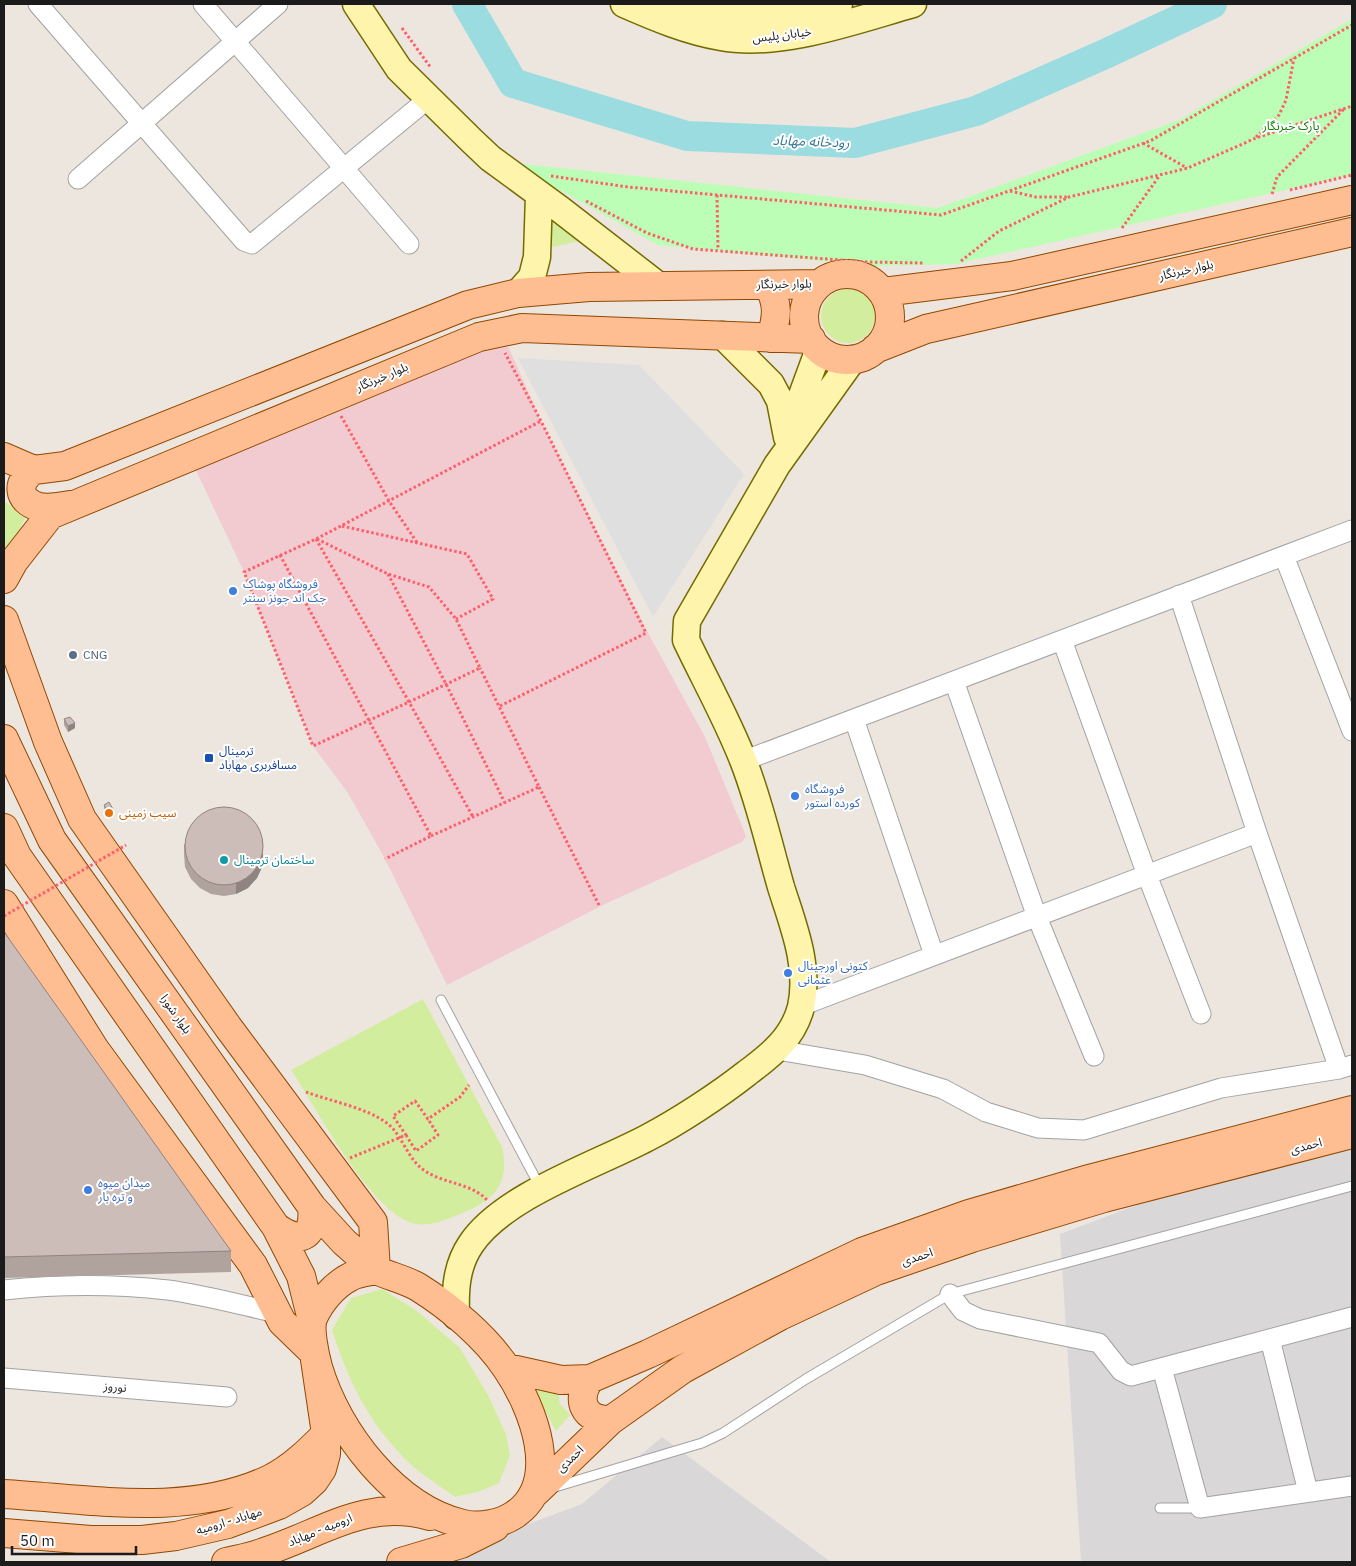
<svg xmlns="http://www.w3.org/2000/svg" width="1356" height="1566" font-family="'IBM Plex Sans','Noto Sans Arabic',sans-serif">
	<style>
		.residential { fill: #d9d7d8 }
		.commercial { fill: #f1cbd0 }
		.grass { fill: #d3ed9f }
		.park { fill: #bcfeb5 }
		.parking { fill: #dfdfdf }
		.lines { fill: none; stroke-linecap: round; stroke-linejoin: round }
		.river { stroke: #9adce0; stroke-width: 30 }
		.lane-casing { stroke: #a2a2a2; stroke-width: 11 }
		.street-casing { stroke: #a2a2a2; stroke-width: 21 }
		.secondary-casing { stroke: #736b00; stroke-width: 29 }
		.primary-casing { stroke: #914800; stroke-width: 30 }
		.path { stroke: #ff5e6a; stroke-width: 3; stroke-dasharray: 2.5 2.5; stroke-linecap: butt }
		.lane { stroke: #fff; stroke-width: 9 }
		.street { stroke: #fff; stroke-width: 19 }
		.secondary { stroke: #fff4ab; stroke-width: 26 }
		.primary { stroke: #ffbd92; stroke-width: 28 }
		.path-bridge { stroke: #ff5e6a; stroke-width: 3; stroke-dasharray: 2.5 2.5; stroke-linecap: butt }
		.wall { fill: #b0a39e }
		.shaded-wall { fill: #908481 }
		.building { fill: #cdbdb8; stroke: #908481 }
		.shop-dot { fill: #3f7fe0; stroke: #fff; stroke-width: 2 }
		.service-dot { fill: #5c6f8a; stroke: #fff; stroke-width: 2 }
		.transit-dot { fill: #1a4fb4; stroke: #fff; stroke-width: 2 }
		.food-dot { fill: #e8710a; stroke: #fff; stroke-width: 2 }
		.culture-dot { fill: #0f9aa8; stroke: #fff; stroke-width: 2 }
		.labels { text-anchor: middle; stroke-width: 4; stroke-linejoin: round; paint-order: stroke }
		.street-label { font-size: 12px; fill: #1b1b1b; stroke: #fff }
		.park-label { font-size: 12px; fill: #0e7f02; stroke: #fff }
		.shop-label { font-size: 12px; fill: #366cbe; stroke: #fff; text-anchor: start }
		.service-label { font-size: 12px; fill: #4e5e75; stroke: #fff; text-anchor: start }
		.transit-label { font-size: 12px; fill: #164399; stroke: #fff; text-anchor: start }
		.food-label { font-size: 12px; fill: #c56008; stroke: #fff; text-anchor: start }
		.culture-label { font-size: 12px; fill: #0d838f; stroke: #fff; text-anchor: start }
		.water-label { font-size: 14px; font-style: italic; fill: #397a99; stroke: #fff }
	</style>
	<rect width="100%" height="100%" fill="#ede6df"/>
	<path class="residential" d="M1352 1124V1562H1081L1060 1234Z
		M662 1437 831 1562H426L582 1504Z"/>
	<path class="commercial" d="M505 339 541 421 647 631 705 737 746 836 742 842 607 903 447 985 385 859 348 793 313 746 244 572 193 464Z"/>
	<path class="grass" d="M547 208 588 239 544 249Z
		M821 316a27 27 0 1 1 54 0a27 27 0 1 1-54 0Z
		M4 501 26 516 4 563Z
		M423 999 502 1147C508 1172 502 1193 479 1205 463 1213 435 1227 417 1224 373 1218 316 1107 291 1070Z
		M382 1289 417 1311 460 1348 489 1397 506 1434 510 1455 499 1483 478 1492 455 1497C439 1485 420 1474 406 1460 367 1420 349 1382 332 1330L351 1298Z
		M531 1384 557 1387 560 1404 570 1415 556 1431Z"/>
	<path class="park" d="M1352 19V175L956 264 872 266 658 245 549 184 522 164 938 208 1179 120Z"/>
	<path class="parking" d="M518 358 639 365 744 474 653 617Z"/>
	<g class="lines">
		<path class="river" d="M467 4 513 83 687 136 855 143 976 111 1105 54 1212 4"/>
		<defs>
			<path id="lane" d="M441 1000 540 1187
				M555 1487 702 1443 723 1433 806 1379 950 1294 1352 1186
				M1160 1508H1200"/>
			<path id="street" d="M38 4 244 241 252 244 428 99
				M203 4 409 244
				M78 179 278 4
				M1284 556 1352 731
				M1179 595 1257 833 1339 1069
				M1062 640 1147 875 1201 1014
				M954 681 1037 917 1094 1056
				M854 719 934 955
				M743 761 1352 530
				M801 1006 1257 833
				M777 1050 865 1065 943 1089 986 1112 1038 1128 1084 1130 1221 1088 1339 1069 1352 1065
				M4 1290C59 1284 114 1284 168 1290 205 1295 241 1305 277 1313
				M950 1294 963 1311 980 1319 1099 1343 1121 1371 1131 1376 1352 1317
				M1270 1339 1308 1492
				M1162 1368 1200 1508 1352 1486
				M4 1378 227 1397"/>
			<path id="secondary" d="M356 4 399 69 471 140 490 158 561 210 659 286
				M624 4C656 18 687 31 721 37 781 48 856 20 913 4
				M671 4 705 13 759 17 839 4
				M518 293 532 277 537 257 539 195
				M722 335 771 384 780 401 787 437
				M787 436 819 349
				M456 1316C455 1290 456 1266 471 1244 503 1196 596 1165 647 1138 678 1122 719 1095 747 1073 771 1055 793 1038 801 1007 810 966 793 925 781 887 769 845 759 800 743 760 727 719 705 680 686 640L687 621 777 465 853 359"/>
			<path id="primary" d="M804 317a43 43 0 1 1 86 0a43 43 0 1 1-86 0Z
				M768 285C779 304 777 317 771 338
				M883 292 1012 276 1352 200
				M875 349 926 329 1352 232
				M4 457 34 470 65 466 468 305 518 293 589 287 819 284
				M34 470C16 481 17 501 39 507 49 509 60 507 70 505
				M4 579 14 561 50 515 479 337 522 328 811 339
				M4 620 48 742 82 819 228 1027 373 1222 376 1270
				M4 739 52 840 312 1207 344 1242 376 1270
				M4 828 17 856 276 1227 301 1276 312 1320
				M4 904 94 1048 253 1265 282 1322 314 1353 326 1434V1454L322 1469 314 1481 302 1492 279 1505 228 1524 176 1536 142 1540H91L4 1533
				M276 1227C301 1245 315 1237 312 1207
				M376 1270C389 1276 406 1280 418 1287 450 1307 486 1337 507 1369 533 1407 563 1483 514 1515 500 1524 480 1528 463 1524 395 1508 337 1432 318 1367 315 1356 309 1329 313 1318 320 1302 334 1285 350 1277 357 1273 368 1272 376 1270Z
				M507 1368 561 1380 590 1379 648 1354 862 1252 969 1214 1089 1179 1352 1110
				M590 1379C575 1400 584 1421 611 1420
				M536 1492 611 1420 683 1369 780 1316 876 1271 972 1238 1104 1198 1352 1134
				M4 1494C90 1499 188 1518 270 1479 292 1468 309 1451 326 1434
				M226 1562C239 1559 252 1557 264 1552 323 1533 365 1498 430 1516
				M401 1562 461 1544 495 1527"/>
		</defs>
		<use href="#lane" class="lane-casing"/>
		<use href="#street" class="street-casing"/>
		<use href="#secondary" class="secondary-casing"/>
		<use href="#primary" class="primary-casing"/>
		<path class="path" d="M402 28 431 68
			M1256 137 1279 115 1286 100 1294 58
			M1143 143 1187 168
			M551 176 628 187 941 215 1150 141 1352 25
			M1290 190 1352 175
			M1010 191 1036 197H1068
			M1272 194 1277 177 1344 109
			M717 195 718 250
			M586 201 647 233 693 249 867 262 923 263
			M1122 228 1160 175
			M961 261 999 231 1069 197 1188 168 1256 138 1352 106
			M341 416 389 501 418 544
			M342 526 467 554 493 599 456 619
			M316 539 409 702 313 746 244 572 316 539 541 421
			M317 539 388 574 429 587 456 619 480 668 409 702 473 817
			M280 555 431 836 385 859
			M388 574 446 684 505 803
			M500 706 646 633 541 421 505 353
			M539 787 600 907
			M431 836 539 787 480 668
			M306 1092C330 1101 368 1108 388 1124 403 1136 407 1159 425 1171 445 1184 471 1183 487 1200
			M406 1135 416 1151 438 1135 428 1119
			M350 1158 406 1135 393 1116 415 1101 428 1119 460 1097 469 1085"/>
		<use href="#lane" class="lane"/>
		<use href="#street" class="street"/>
		<use href="#secondary" class="secondary"/>
		<use href="#primary" class="primary"/>
		<path class="path-bridge" d="M4 916 126 845"/>
	</g>
	<path class="wall" d="M64 719 75 728 68 732 64 725Z
		M104 805 114 816 109 819 104 811Z
		M184 844 263 852V865L257 878 248 888 236 894 224 896 211 894 200 888 191 879 185 867 184 855Z
		M4 932 231 1251V1272L4 1278Z"/>
	<path class="shaded-wall" d="M75 723V728L68 732V726Z
		M114 811V816L109 819V813Z
		M263 841V865L257 878 248 888 236 894V883Z"/>
	<path class="building" d="M70 717 75 723 68 726 64 719Z
		M109 802 114 811 109 813 104 805Z
		M185 846a39 39 0 1 1 78 0a39 39 0 1 1-78 0Z
		M4 932 231 1251 4 1257Z"/>
	<g class="shop-dot">
		<circle cx="233" cy="591" r="5"/>
		<circle cx="795" cy="796" r="5"/>
		<circle cx="788" cy="973" r="5"/>
		<circle cx="88" cy="1190" r="5"/>
	</g>
	<circle class="service-dot" cx="73" cy="655" r="5"/>
	<rect class="transit-dot" x="204" y="753" width="10" height="10" rx="2.5"/>
	<circle class="food-dot" cx="109" cy="813" r="5"/>
	<circle class="culture-dot" cx="224" cy="860" r="5"/>
	<g class="labels">
		<g class="street-label">
			<text transform="translate(782 35) rotate(-7)" y="4">خیابان پلیس</text>
			<text transform="translate(1186 270) rotate(-13)" y="4">بلوار خبرنگار</text>
			<text transform="translate(784 284) rotate(-1)" y="4">بلوار خبرنگار</text>
			<text transform="translate(382 377) rotate(-23)" y="4">بلوار خبرنگار</text>
			<text transform="translate(176 1014) rotate(55)" y="4">بلوار شورا</text>
			<text transform="translate(1306 1146) rotate(-15)" y="4">احمدی</text>
			<text transform="translate(917 1257) rotate(-19)" y="4">احمدی</text>
			<text transform="translate(115 1387) rotate(5)" y="4">نوروز</text>
			<text transform="translate(570 1459) rotate(-44)" y="4">احمدی</text>
			<text transform="translate(229 1521) rotate(-17)" y="4">مهاباد - ارومیه</text>
			<text transform="translate(320 1530) rotate(-22)" y="4">ارومیه - مهاباد</text>
		</g>
		<g class="park-label">
			<text x="1291" y="130">پارک خبرنگار</text>
		</g>
		<g class="shop-label">
			<text x="243" y="588">فروشگاه پوشاک<tspan x="243" dy="14">جک اند جونز سنتر</tspan></text>
			<text x="805" y="793">فروشگاه<tspan x="805" dy="14">کورده استور</tspan></text>
			<text x="798" y="970">کتونی اورجینال<tspan x="798" dy="14">عثمانی</tspan></text>
			<text x="98" y="1187">میدان میوه<tspan x="98" dy="14">و تره بار</tspan></text>
		</g>
		<g class="service-label">
			<text x="83" y="659">CNG</text>
		</g>
		<g class="transit-label">
			<text x="219" y="755">ترمینال<tspan x="219" dy="14">مسافربری مهاباد</tspan></text>
		</g>
		<g class="food-label">
			<text x="119" y="817">سیب زمینی</text>
		</g>
		<g class="culture-label">
			<text x="234" y="864">ساختمان ترمینال</text>
		</g>
		<g class="water-label">
			<text transform="translate(811 141) rotate(2)" y="5">رودخانه مهاباد</text>
		</g>
	</g>
	<rect width="1356" height="1566" fill="none" stroke="#1b1b1b" stroke-width="10"/>
	<path d="M12 1546v8h124v-8" fill="none" stroke="#1b1b1b" stroke-width="2.5"/>
	<text x="20" y="1546" font-size="15" fill="#1b1b1b" stroke="#ffffff" stroke-width="4" paint-order="stroke">50 m</text>
</svg>
